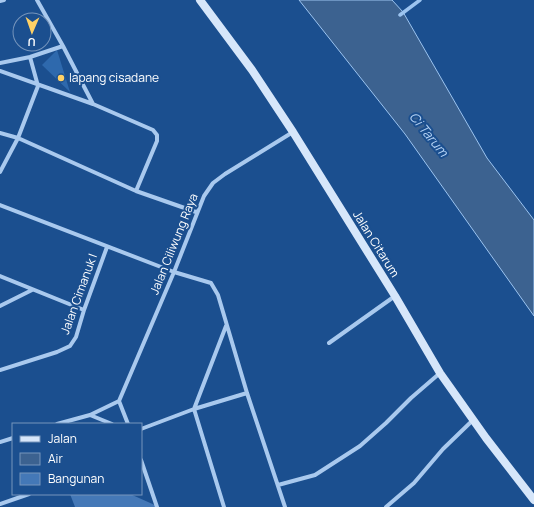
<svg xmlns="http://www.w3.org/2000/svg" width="534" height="507" font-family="Manrope,sans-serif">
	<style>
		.green { fill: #2e69ad }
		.water { fill: #3c6290; stroke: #9cc4f0 }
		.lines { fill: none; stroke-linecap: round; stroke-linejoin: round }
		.stream { stroke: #9cc4f0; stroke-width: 3.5 }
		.building { fill: #4478b7 }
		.street { stroke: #a9c9ee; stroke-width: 4 }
		.secondary { stroke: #d6e6fa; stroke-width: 8 }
		.poi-dot { fill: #ffd166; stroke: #1b4f8f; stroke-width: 1.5 }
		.labels { text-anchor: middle; stroke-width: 4; stroke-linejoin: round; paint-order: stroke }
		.poi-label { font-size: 12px; fill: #fff; stroke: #1b4f8f; text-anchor: start }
		.street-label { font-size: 12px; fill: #fff; stroke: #1b4f8f }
		.water-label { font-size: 13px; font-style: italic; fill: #b5d3f5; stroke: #1b4f8f }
	</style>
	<rect width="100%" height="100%" fill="#1b4f8f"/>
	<path class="green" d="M57 50 70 92 42 65Z"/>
	<path class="water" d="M299 0H392L403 12 487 158 534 220V316L405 134Z"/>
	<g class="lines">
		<path class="stream" d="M400 15 420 0"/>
	</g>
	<path class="building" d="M70 494H130L157 506 156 507H75Z"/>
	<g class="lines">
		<path class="street" d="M37 0 63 46 93 104
			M0 1 4 0
			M0 63 30 57 63 46
			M0 71 93 104 153 130 157 135V141L136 191
			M0 133 18 138 136 191 196 212
			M0 172 18 138 38 86 30 57
			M0 205 174 272 211 283 218 295 247 393 285 507
			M0 276 84 310
			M0 306 32 290
			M329 343 395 296
			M0 370 57 352 70 346 76 337 84 310 107 247
			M119 401 128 424
			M57 424 90 415
			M112 424 90 415 119 401 174 272 204 196 213 183 225 174 293 132
			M141 429 194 409 247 393
			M0 442 13 438
			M141 460 157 507
			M278 485 315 475 360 446 386 423 411 398 440 373
			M0 504 29 494
			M224 507 194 409 226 326
			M386 507 414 483 443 449 473 420"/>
		<path class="secondary" d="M200 0 252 70 293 132 395 296 440 373 486 438 534 500"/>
	</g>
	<circle class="poi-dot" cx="61" cy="78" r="4"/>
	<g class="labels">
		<g class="poi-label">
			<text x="69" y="82">lapang cisadane</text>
		</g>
		<g class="street-label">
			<text transform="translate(174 244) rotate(-68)" y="4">Jalan Ciliwung Raya</text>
			<text transform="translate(376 244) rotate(58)" y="4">Jalan Citarum</text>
			<text transform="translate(79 294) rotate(-70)" y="4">Jalan Cimanuk I</text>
		</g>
		<g class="water-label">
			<text transform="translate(429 134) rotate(51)" y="5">Ci Tarum</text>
		</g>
	</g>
	<rect x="12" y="423" width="130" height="72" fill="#1b4f8f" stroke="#7695bc"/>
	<rect x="20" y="436" width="20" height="6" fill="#d6e6fa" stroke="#7695bc"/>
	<text x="48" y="443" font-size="12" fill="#ffffff">Jalan</text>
	<rect x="20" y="453" width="20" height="12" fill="#3c6290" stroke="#7695bc"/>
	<text x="48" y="463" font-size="12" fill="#ffffff">Air</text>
	<rect x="20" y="473" width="20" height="12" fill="#4478b7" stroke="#7695bc"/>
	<text x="48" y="483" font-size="12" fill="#ffffff">Bangunan</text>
	<g transform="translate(32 32) rotate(182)"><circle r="19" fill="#1b4f8f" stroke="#7695bc"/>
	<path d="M0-3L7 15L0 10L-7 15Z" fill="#ffd166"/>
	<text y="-6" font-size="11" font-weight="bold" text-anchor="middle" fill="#ffffff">U</text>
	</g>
</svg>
